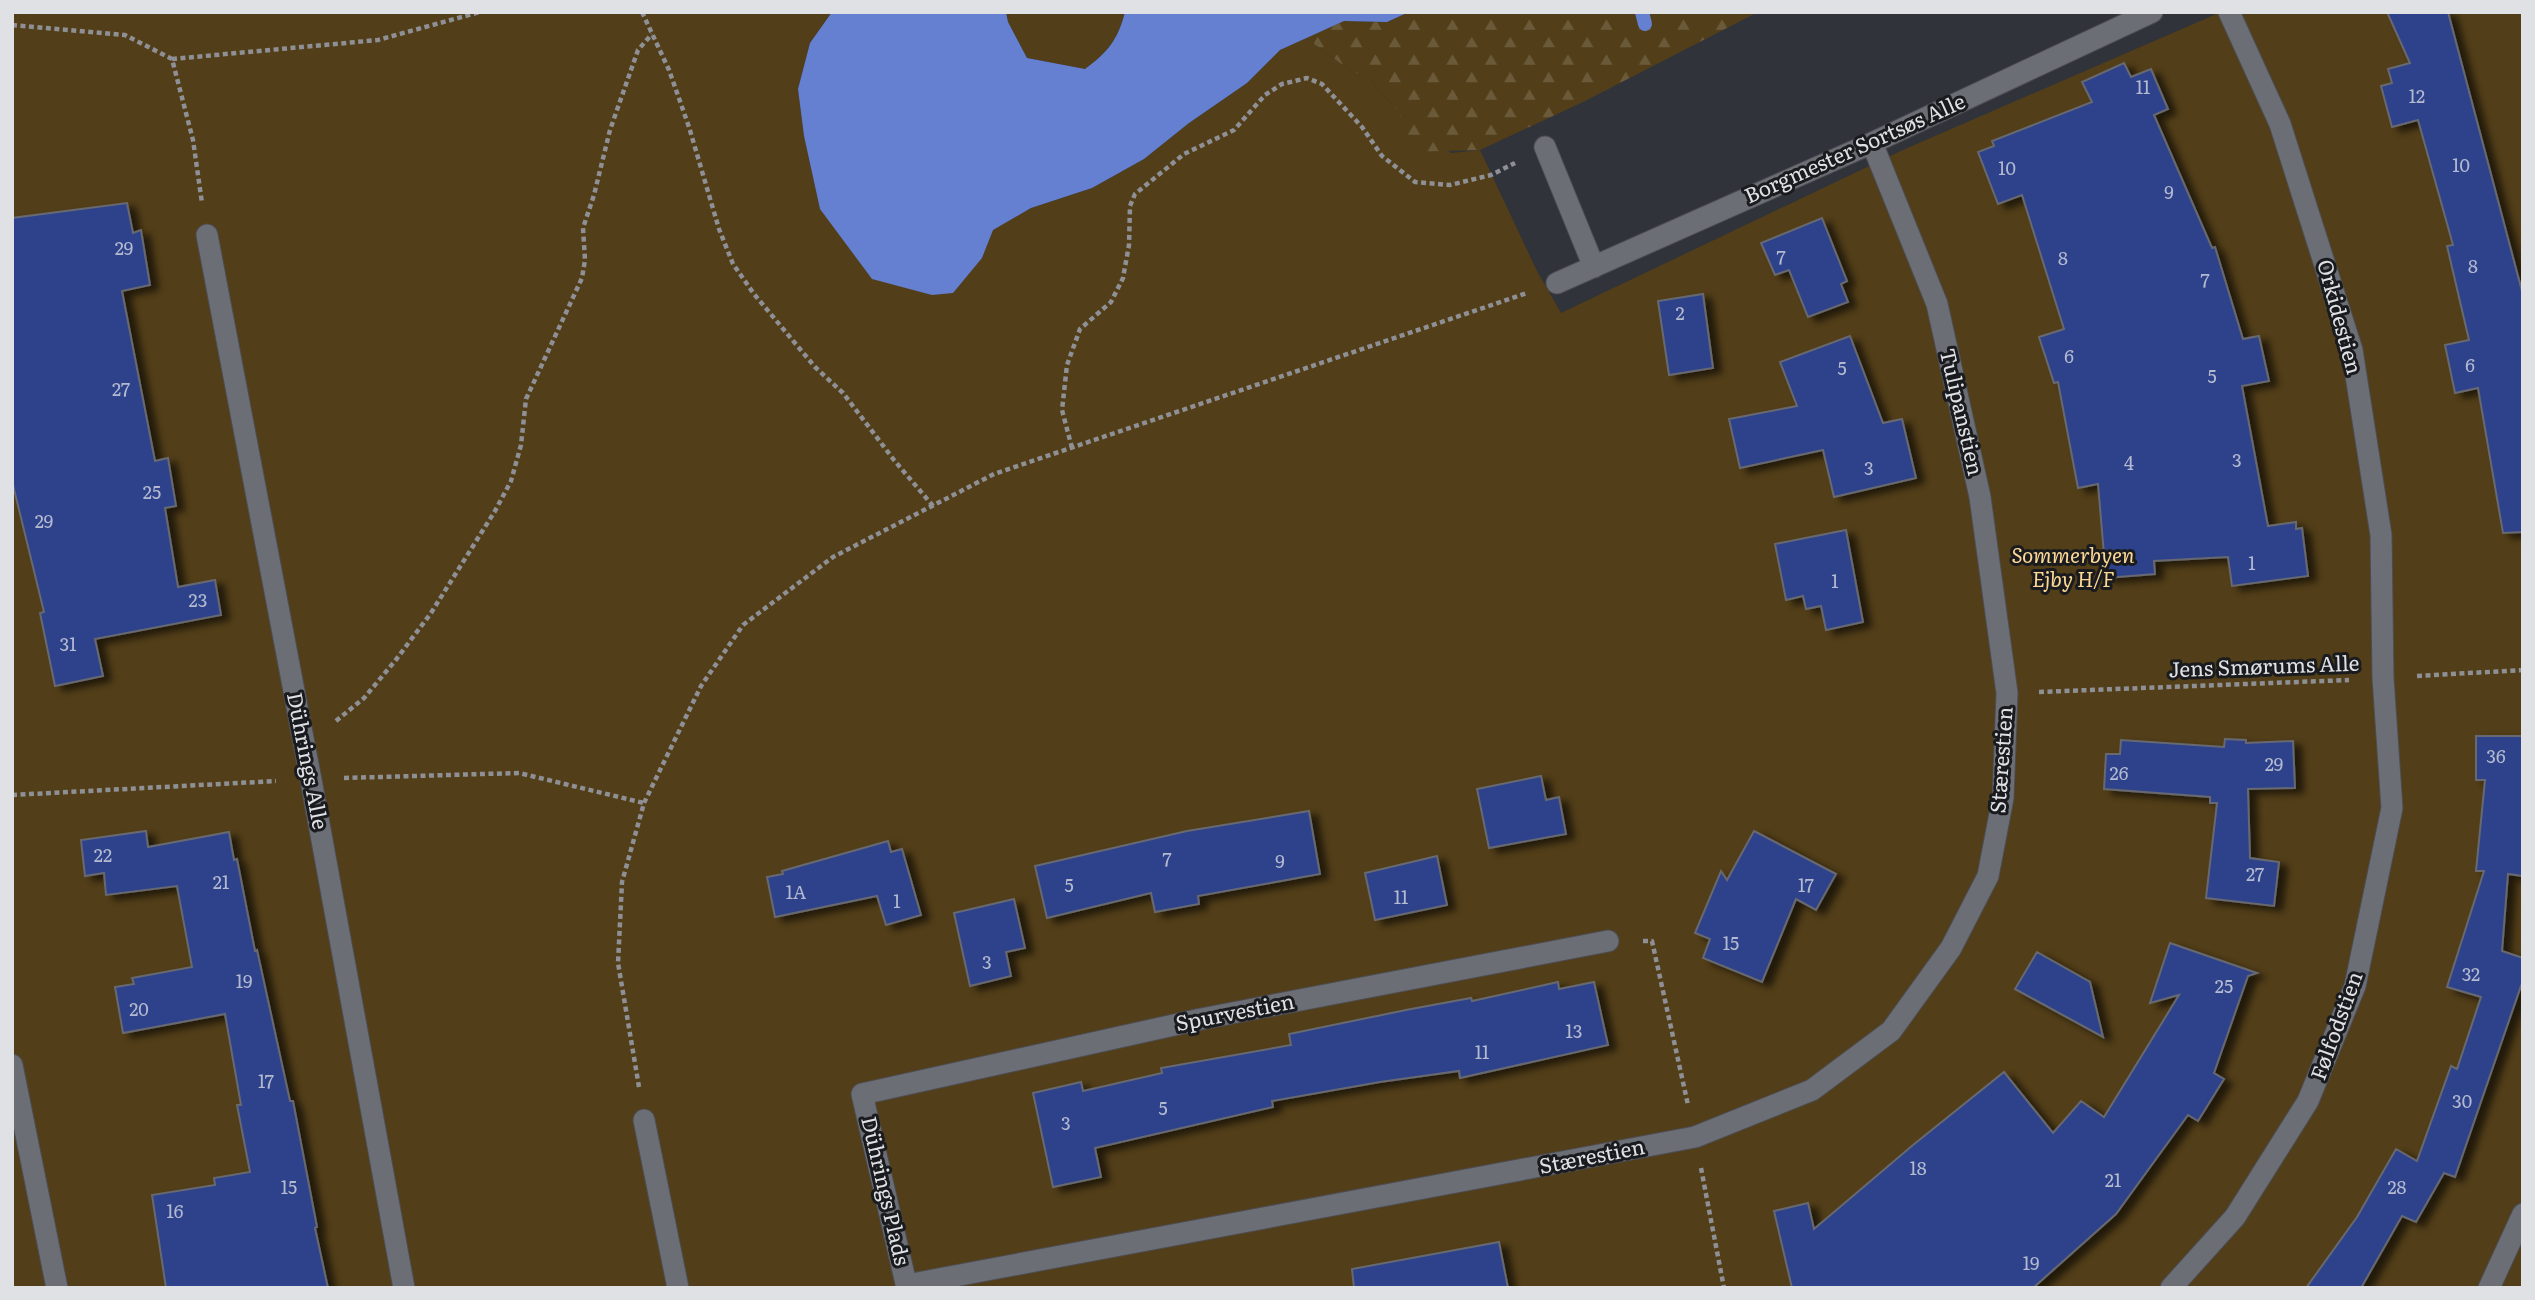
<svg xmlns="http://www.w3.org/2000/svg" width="2535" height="1300" font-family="Literata,serif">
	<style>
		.green { fill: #523e18 }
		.forest { fill: url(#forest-firs) }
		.water { fill: #6580d0 }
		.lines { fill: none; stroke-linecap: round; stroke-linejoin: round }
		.stream { stroke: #6580d0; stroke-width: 14 }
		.building { fill: #2d428c; stroke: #676970; stroke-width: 2; filter: url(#shadow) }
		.minor-casing { stroke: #4d4e54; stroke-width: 23 }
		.path { stroke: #8e9095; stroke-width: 4.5; stroke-dasharray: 5 3.5; stroke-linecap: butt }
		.minor { stroke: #6c6e76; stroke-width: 21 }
		.labels { text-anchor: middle; stroke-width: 6; stroke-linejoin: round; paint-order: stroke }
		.number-label { font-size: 18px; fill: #b3b9cf }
		.street-label { font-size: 21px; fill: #e0e1e5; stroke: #1a1b1e }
		.park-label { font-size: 21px; font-style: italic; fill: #fcd795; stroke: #1a1b1e }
	</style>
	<defs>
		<pattern id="forest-firs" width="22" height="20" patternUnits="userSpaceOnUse" patternTransform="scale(1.75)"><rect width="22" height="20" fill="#523e18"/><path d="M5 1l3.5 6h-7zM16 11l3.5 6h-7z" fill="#6b5a39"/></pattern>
		<filter id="shadow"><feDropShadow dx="8" dy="4.5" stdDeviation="3.5" flood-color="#0009"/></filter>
	</defs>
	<rect width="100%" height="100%" fill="#31333a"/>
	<path class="green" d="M12 12H832L810 43 798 89 804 136 820 209 982 258 992 230 1031 208 1092 188 1144 159 1189 123 1247 83 1280 50 1306 38 1351 71 1371 80 1400 114 1451 153 1480 150 1537 271 1561 313 1905 149 2221 12H2523V1288H12Z
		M1006 12H1125C1118 40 1107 53 1085 69L1027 58 1008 22Z"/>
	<path class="forest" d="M1409 12H1758L1583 102 1480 150 1402 152 1400 114 1371 80 1351 71 1306 38 1344 21 1387 22Z"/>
	<path class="water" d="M832 12H1006L1008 22 1027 58 1085 69C1107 53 1118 40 1125 12H1409L1387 22 1344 21 1280 50 1247 83 1189 123 1144 159 1092 188 1031 208 993 230 982 258 953 293 932 295 872 279 820 209 804 136 798 89 810 43Z"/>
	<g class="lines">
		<path class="stream" d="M1642 12 1645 24"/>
	</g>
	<path class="building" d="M2387 12H2448L2523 295V532L2503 533 2478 388 2455 393 2445 345 2469 340 2447 246 2453 245 2418 120 2392 127 2381 86 2392 83 2388 69 2410 63Z
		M2124 63 2131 77 2151 69 2168 109 2154 115 2212 248 2215 247 2243 339 2259 336 2269 381 2242 386 2268 526 2296 522V529L2302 528 2308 576 2232 586 2228 557 2154 561 2155 574 2106 578 2098 484 2078 488 2058 382 2054 383 2039 337 2064 329 2022 195 1998 204 1978 152 1994 146 1992 141 2092 102 2082 82Z
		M127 203 133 233 141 230 150 285 122 291 155 461 168 458 176 506 165 508 178 587 215 580 221 615 95 639 103 676 55 686 40 613 44 612 12 481V218Z
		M1822 218 1847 281 1841 284 1848 302 1808 317 1789 270 1775 275 1761 243Z
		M1703 294 1713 368 1669 375 1658 301Z
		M1850 336 1883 423 1902 419 1916 478 1834 497 1823 450 1740 468 1729 419 1797 406 1780 362Z
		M1846 530 1863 622 1826 630 1821 606 1806 609 1803 596 1786 600 1775 544Z
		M2476 736H2523V876L2508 874 2502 951 2523 958V980L2455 1177 2444 1173 2416 1222 2402 1216 2361 1288H2306L2357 1217 2396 1149 2417 1161 2451 1066 2457 1069 2481 997 2447 987 2484 871H2476L2485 780H2476Z
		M2225 739 2246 740V743L2293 741 2295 788 2248 789 2250 858 2279 862 2274 906 2206 898 2217 803H2210V797L2104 789 2106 754H2120L2121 740 2224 747Z
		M1541 776 1546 800 1559 797 1566 834 1489 848 1477 789Z
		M1309 811 1320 874 1198 896 1199 904 1155 912 1151 893 1047 918 1035 866 1187 831Z
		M146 831 148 847 229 832 234 860 237 859 255 951 257 950 290 1101H293L317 1227 315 1228 328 1288H166L152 1195 215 1185 214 1178 250 1172 237 1105H241L225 1014 123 1033 115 987 134 984 132 978 192 967 177 886 106 895 104 873 85 876 81 840Z
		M1754 831 1836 874 1816 910 1796 899 1762 982 1703 958 1710 939 1695 933 1721 871 1727 880Z
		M888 841 891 852 902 849 921 915 886 925 877 896 775 917 767 877 783 874 782 871Z
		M1437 856 1447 905 1375 920 1365 873Z
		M1014 899 1025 948 1006 952 1011 976 970 986 954 913Z
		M2170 943 2257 973 2248 976 2214 1073 2224 1079 2198 1121 2188 1115 2116 1214 2033 1288H1792L1774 1211 1808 1203 1814 1229 1913 1145 2004 1072 2053 1133 2081 1101 2104 1117 2179 995 2150 1003Z
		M2037 952 2090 982 2103 1037 2015 989Z
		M1558 982 1559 989 1594 982 1608 1045 1460 1078 1459 1071 1380 1082 1272 1101 1273 1107 1095 1148 1101 1177 1053 1187 1033 1093 1081 1082 1083 1091 1162 1073 1161 1068 1291 1045 1289 1034 1411 1009 1471 998 1472 1001Z
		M1499 1242 1508 1288H1354L1352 1269Z"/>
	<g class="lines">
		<defs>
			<path id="minor" d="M1545 147 1594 267
				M207 235 311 780 404 1288
				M1557 283 1872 143 2152 12
				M12 1065 57 1288
				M644 1120 678 1288
				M907 1285 1695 1137 1812 1090 1891 1031 1951 948 1988 876 2003 798 2007 693 1980 497 1937 304 1872 143
				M907 1288 862 1094 1201 1019 1608 941
				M2171 1288 2235 1217 2308 1101 2355 986 2392 808 2383 678 2381 535 2352 350 2280 124 2229 12
				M2489 1288 2523 1214"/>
		</defs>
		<use href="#minor" class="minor-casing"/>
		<path class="path" d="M642 12 669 70 689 127 719 229 733 264 754 294 815 367 843 393 894 460 933 506
			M12 25 125 35 172 59 193 140 202 203
			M172 59 378 40 480 12
			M1072 448 1062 410 1067 365 1080 329 1111 302 1123 278 1129 245 1130 206 1135 194 1184 154 1234 130 1265 95 1282 84 1307 78 1322 84 1362 127 1382 156 1415 182 1450 185 1491 175 1515 163
			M2417 676 2523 670
			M2039 692 2349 680
			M336 721 364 698 395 661 431 613 495 511 511 481 521 445 526 399 582 278 585 260 583 228 594 195 610 130 638 50 652 34
			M344 778 519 773 644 803
			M12 795 276 781
			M1643 941H1652L1688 1105
			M639 1087 618 963 622 882 644 803 701 686 743 625 833 557 994 474 1527 293
			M1701 1168 1724 1288"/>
		<use href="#minor" class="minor"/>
	</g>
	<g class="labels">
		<g class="number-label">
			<text x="2143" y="94">11</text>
			<text x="2417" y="103">12</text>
			<text x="2461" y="172">10</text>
			<text x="2007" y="175">10</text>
			<text x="2169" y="199">9</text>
			<text x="124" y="255">29</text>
			<text x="1781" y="264">7</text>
			<text x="2063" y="265">8</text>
			<text x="2473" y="273">8</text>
			<text x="2205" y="287">7</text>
			<text x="1680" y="320">2</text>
			<text x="2069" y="363">6</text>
			<text x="2470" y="372">6</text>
			<text x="1842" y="375">5</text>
			<text x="2212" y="383">5</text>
			<text x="121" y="396">27</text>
			<text x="2237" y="467">3</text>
			<text x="2129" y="470">4</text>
			<text x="1869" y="475">3</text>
			<text x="152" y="499">25</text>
			<text x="44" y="528">29</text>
			<text x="2252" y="570">1</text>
			<text x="1835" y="588">1</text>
			<text x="198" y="607">23</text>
			<text x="68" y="651">31</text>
			<text x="2496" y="763">36</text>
			<text x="2274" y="771">29</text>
			<text x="2119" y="780">26</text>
			<text x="103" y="862">22</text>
			<text x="1167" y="866">7</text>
			<text x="1280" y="868">9</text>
			<text x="2255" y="881">27</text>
			<text x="221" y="889">21</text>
			<text x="1069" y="892">5</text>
			<text x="1806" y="892">17</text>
			<text x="796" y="899">1A</text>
			<text x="1401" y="904">11</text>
			<text x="897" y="908">1</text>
			<text x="1731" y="950">15</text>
			<text x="987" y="969">3</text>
			<text x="2471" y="981">32</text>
			<text x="244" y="988">19</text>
			<text x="2224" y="993">25</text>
			<text x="139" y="1016">20</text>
			<text x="1574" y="1038">13</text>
			<text x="1482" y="1059">11</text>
			<text x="266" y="1088">17</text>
			<text x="2462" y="1108">30</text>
			<text x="1163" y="1115">5</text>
			<text x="1066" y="1130">3</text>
			<text x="1918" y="1175">18</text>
			<text x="2113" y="1187">21</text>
			<text x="289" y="1194">15</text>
			<text x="2397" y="1194">28</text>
			<text x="175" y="1218">16</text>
			<text x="2031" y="1270">19</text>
		</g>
		<g class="street-label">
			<text transform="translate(1855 149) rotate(-24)" y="7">Borgmester Sortsøs Alle</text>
			<text transform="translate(2339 317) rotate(75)" y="7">Orkidestien</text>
			<text transform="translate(1961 412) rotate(77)" y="7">Tulipanstien</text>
			<text transform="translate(2264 667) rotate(-2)" y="7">Jens Smørums Alle</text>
			<text transform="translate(2002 760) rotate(-86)" y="7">Stærestien</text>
			<text transform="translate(307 761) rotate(79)" y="7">Dührings Alle</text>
			<text transform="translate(1235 1013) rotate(-11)" y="7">Spurvestien</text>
			<text transform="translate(2337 1026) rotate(-70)" y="7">Følfodstien</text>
			<text transform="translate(1592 1157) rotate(-11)" y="7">Stærestien</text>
			<text transform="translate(885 1191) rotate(77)" y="7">Dührings Plads</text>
		</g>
		<g class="park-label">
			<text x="2073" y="563">Sommerbyen<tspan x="2073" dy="24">Ejby H/F</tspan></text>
		</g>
	</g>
	<rect width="2535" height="1300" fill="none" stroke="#e0e1e5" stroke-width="28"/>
</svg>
